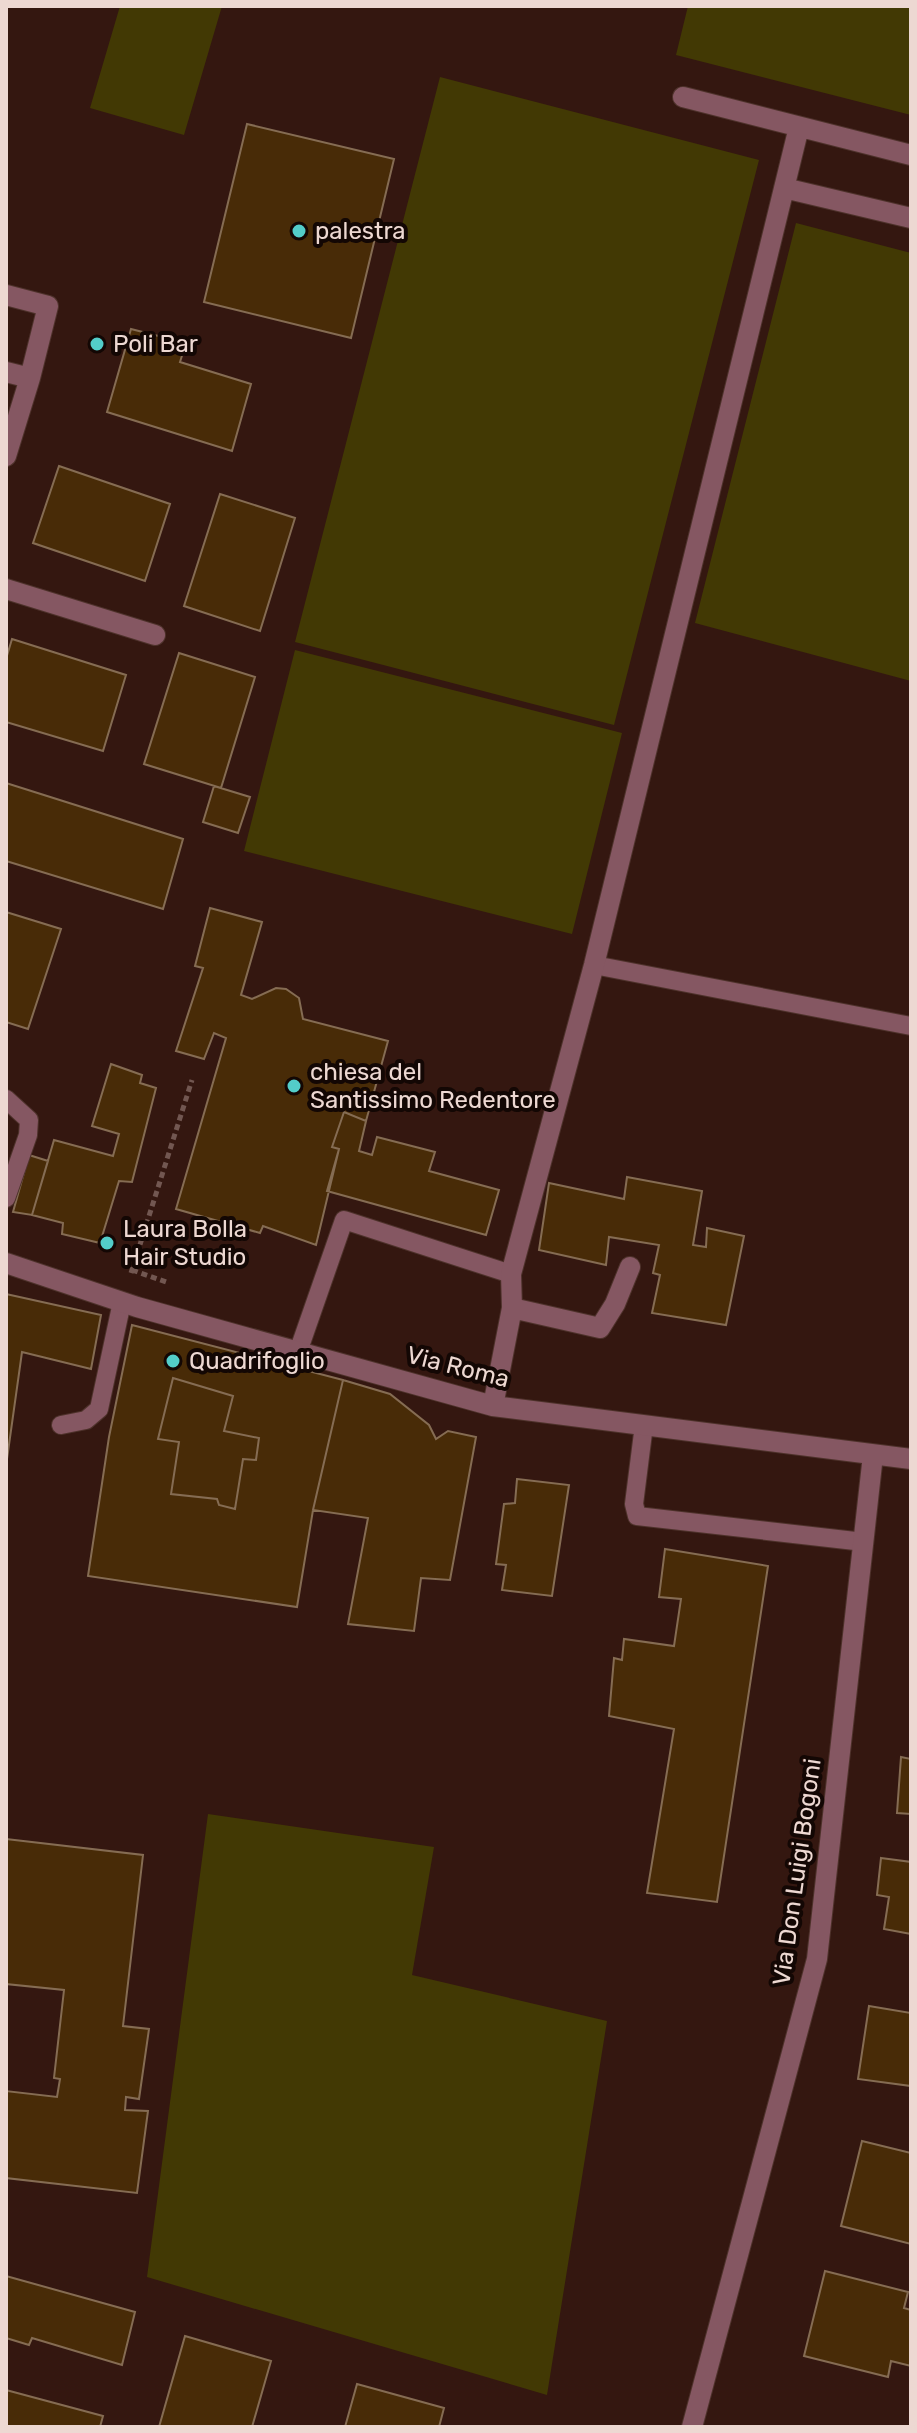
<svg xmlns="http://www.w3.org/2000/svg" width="917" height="2433" font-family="Rubik,sans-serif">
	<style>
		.green { fill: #423904 }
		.building { fill: #482b07; stroke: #856c53; stroke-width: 2; fill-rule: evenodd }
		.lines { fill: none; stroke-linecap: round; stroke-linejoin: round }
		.service-casing { stroke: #4e322b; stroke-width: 20 }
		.minor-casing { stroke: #4e322b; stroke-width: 22 }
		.path { stroke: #725751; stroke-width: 5; stroke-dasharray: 6 4; stroke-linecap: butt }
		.service { stroke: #855762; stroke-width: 18 }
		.minor { stroke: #855762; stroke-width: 20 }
		.poi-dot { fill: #53cdc9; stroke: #130704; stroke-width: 3 }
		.labels { text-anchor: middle; stroke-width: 8; stroke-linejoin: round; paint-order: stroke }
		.poi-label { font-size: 24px; fill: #edd8d2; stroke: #130704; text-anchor: start }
		.street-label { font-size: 24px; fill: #edd8d2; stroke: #130704 }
	</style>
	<rect width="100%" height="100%" fill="#341710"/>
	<path class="green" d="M120 6H222L184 135 90 108Z
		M688 6H911V115L676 55Z
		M440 77 759 160 614 725 295 642Z
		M796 223 911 253V681L695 623Z
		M295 650 622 733 572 934 244 851Z
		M208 1814 434 1847 412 1975 607 2021 547 2395 147 2277Z"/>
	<path class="building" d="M247 124 394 159 351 338 204 302Z
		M131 329 186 343 180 362 251 384 232 451 107 412Z
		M59 466 170 504 145 581 33 543Z
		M220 494 295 518 260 631 184 606Z
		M12 639 126 675 103 751 6 722V659Z
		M179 653 255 677 221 788 144 764Z
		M6 783 183 839 163 909 6 861Z
		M214 786 250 797 238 833 203 822Z
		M210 908 262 922 241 995 252 999 276 988 286 989 299 998 303 1019 388 1041 366 1121 344 1112 332 1147 339 1149 316 1245 263 1226 260 1233 176 1209 226 1038 214 1033 204 1059 176 1051 203 968 195 966Z
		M6 912 61 929 28 1029 6 1022Z
		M111 1064 142 1075 140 1083 156 1088 132 1182 119 1181 100 1243 62 1234 63 1223 32 1215 54 1140 113 1156 119 1134 92 1126Z
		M344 1112 366 1121 359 1151 372 1155 377 1137 435 1152 429 1171 499 1190 486 1235 327 1191 339 1149 332 1147Z
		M29 1155 48 1161 32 1215 13 1212Z
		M627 1177 702 1191 693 1245 706 1247 707 1228 744 1236 726 1325 652 1313 660 1275 653 1273 659 1245 609 1237 606 1265 539 1250 549 1183 624 1199Z
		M6 1294 101 1315 91 1369 22 1352 6 1466Z
		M132 1325 343 1380 313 1510 297 1607 88 1576 109 1437ZM173 1378 233 1396 224 1431 259 1438 256 1460 243 1459 235 1509 219 1505 217 1499 171 1494 179 1442 158 1439Z
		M173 1378 233 1396 224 1431 259 1438 256 1460 243 1459 235 1509 219 1505 217 1499 171 1494 179 1442 158 1439Z
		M343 1380 390 1394 429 1425 436 1439 448 1431 476 1437 450 1580 421 1578 414 1631 348 1624 368 1518 313 1510Z
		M517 1479 569 1485 552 1596 502 1590 506 1565 496 1564 504 1504 515 1503Z
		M665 1549 768 1566 717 1902 647 1893 674 1729 609 1716 614 1658 622 1660 624 1639 674 1646 681 1599 659 1597Z
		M901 1757 911 1759V1814L897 1813Z
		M6 1839 143 1855 123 2026 149 2029 139 2099 126 2097 125 2110 148 2111 137 2193 6 2178V2091L57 2097 60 2079 54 2078 64 1990 6 1984Z
		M881 1858 911 1862V1934L884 1929 889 1897 877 1895Z
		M869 2006 911 2013V2086L858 2079Z
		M862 2141 911 2153V2244L841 2226Z
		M825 2271 908 2292 904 2308 911 2310V2366L891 2361 888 2377 804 2356Z
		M6 2276 135 2312 122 2365 32 2338 29 2345 6 2338Z
		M185 2336 271 2361 252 2427H159Z
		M357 2384 444 2408 439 2427H345Z
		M6 2390 103 2416 100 2427H6Z"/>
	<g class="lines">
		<defs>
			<path id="service" d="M594 965 911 1026
				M6 1099 29 1120 28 1135 6 1198
				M298 1352 344 1220 511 1274
				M61 1425 86 1420 99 1409 122 1302
				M644 1425 634 1504 637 1516 864 1542"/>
			<path id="minor" d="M683 97 911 155
				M784 188 911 218
				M6 295 48 306 30 378 6 372
				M6 456 30 378
				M6 589 155 635
				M6 1263 137 1307 493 1406 911 1459
				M512 1308 600 1328 615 1304 630 1267
				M493 1406 512 1308 511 1274 594 965 799 127
				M692 2427 817 1959 873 1455"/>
		</defs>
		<use href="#service" class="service-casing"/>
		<use href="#minor" class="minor-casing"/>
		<path class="path" d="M132 1270 169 1283
			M131 1273 192 1080"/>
		<use href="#service" class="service"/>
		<use href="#minor" class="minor"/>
	</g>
	<g class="poi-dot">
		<circle cx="299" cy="231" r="8"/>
		<circle cx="97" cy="344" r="8"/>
		<circle cx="294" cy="1086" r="8"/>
		<circle cx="107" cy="1243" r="8"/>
		<circle cx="173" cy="1361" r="8"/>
	</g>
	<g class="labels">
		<g class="poi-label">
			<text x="315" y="239">palestra</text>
			<text x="113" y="352">Poli Bar</text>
			<text x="310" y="1080">chiesa del<tspan x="310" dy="28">Santissimo Redentore</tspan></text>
			<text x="123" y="1237">Laura Bolla<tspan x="123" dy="28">Hair Studio</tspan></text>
			<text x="189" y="1369">Quadrifoglio</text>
		</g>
		<g class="street-label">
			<text transform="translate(458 1367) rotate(14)" y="8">Via Roma</text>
			<text transform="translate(797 1872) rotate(-82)" y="8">Via Don Luigi Bogoni</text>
		</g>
	</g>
	<rect width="917" height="2433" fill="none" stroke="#edd8d2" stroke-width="16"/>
</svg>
